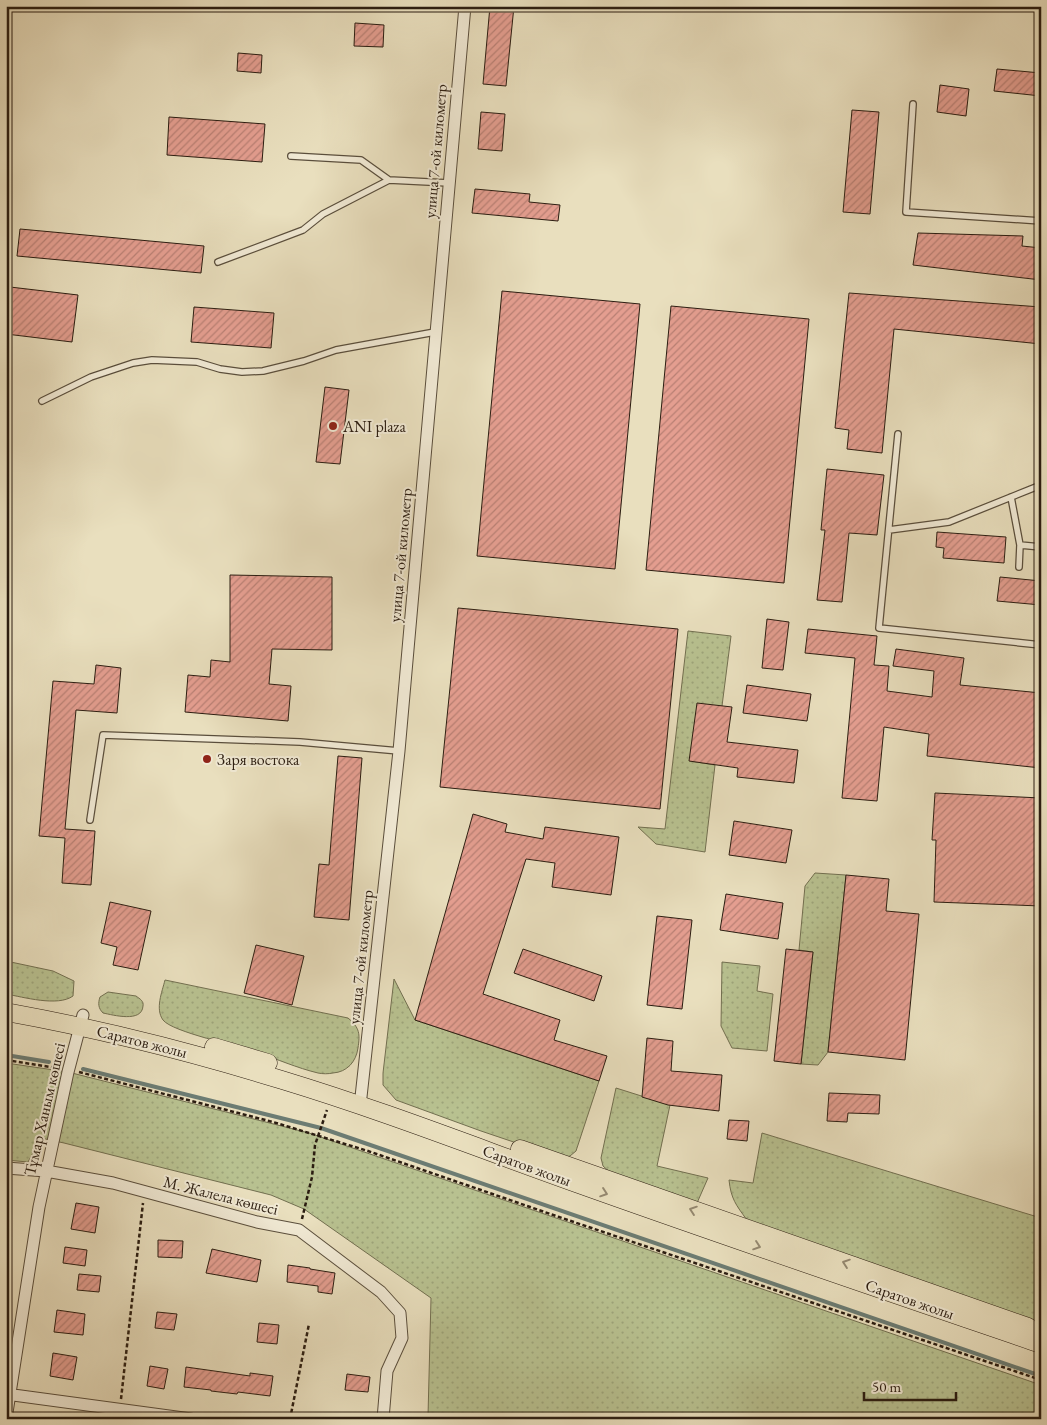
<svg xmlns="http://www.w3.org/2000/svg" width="1047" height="1425" font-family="'EB Garamond',serif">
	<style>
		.grass { fill: url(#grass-dots); stroke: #726f50 }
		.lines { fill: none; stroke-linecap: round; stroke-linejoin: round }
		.stream { stroke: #6c7c73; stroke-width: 4 }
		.building { fill: url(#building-hatch); stroke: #2b1d11 }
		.service-casing { stroke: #5a4e3c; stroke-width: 8 }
		.minor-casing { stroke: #5a4e3c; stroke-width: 13 }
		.primary-casing { stroke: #2b1d11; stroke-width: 19 }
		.path { stroke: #2b1d11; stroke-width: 2.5; stroke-dasharray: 4 2.5; stroke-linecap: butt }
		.service { stroke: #f1ead5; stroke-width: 5.5 }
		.minor { stroke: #f1ead5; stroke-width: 11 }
		.primary { stroke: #e9dfbe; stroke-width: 18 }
		.oneway { stroke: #948870 }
		.poi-dot { fill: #8f2418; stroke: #f1ead5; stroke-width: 2 }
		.labels { text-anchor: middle; stroke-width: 4; stroke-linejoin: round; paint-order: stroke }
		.street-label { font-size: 16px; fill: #2b1d11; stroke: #f1ead5 }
		.poi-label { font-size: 16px; fill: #2b1d11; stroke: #f1ead5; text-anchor: start }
	</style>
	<defs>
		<pattern id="grass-dots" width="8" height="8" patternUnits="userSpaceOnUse" patternTransform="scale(1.25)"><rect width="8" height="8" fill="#b8c190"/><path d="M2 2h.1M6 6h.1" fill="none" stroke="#9ea57b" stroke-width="1.8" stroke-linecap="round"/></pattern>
		<pattern id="building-hatch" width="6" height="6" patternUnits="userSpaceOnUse" patternTransform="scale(1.25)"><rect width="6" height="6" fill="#e49e90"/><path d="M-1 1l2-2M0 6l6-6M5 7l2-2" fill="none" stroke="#b98074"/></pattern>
	</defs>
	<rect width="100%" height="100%" fill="#e9dfbe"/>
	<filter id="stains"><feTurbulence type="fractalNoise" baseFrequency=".004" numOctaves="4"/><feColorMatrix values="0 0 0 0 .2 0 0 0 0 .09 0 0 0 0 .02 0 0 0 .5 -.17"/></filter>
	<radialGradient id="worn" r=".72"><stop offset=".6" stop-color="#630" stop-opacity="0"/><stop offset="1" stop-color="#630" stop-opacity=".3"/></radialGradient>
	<path class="grass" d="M688 631 731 636 722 706 690 761 715 765 705 852 656 844 638 827 665 829Z
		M815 873 846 875 828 1052 818 1065 801 1064 813 952 799 950 805 886Z
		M6 961 53 971 74 981 73 996C58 1007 23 997 6 994Z
		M722 962 760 966 757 991 773 994 767 1051 732 1048 721 1026Z
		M394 979 415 1020 599 1081 576 1151 570 1156 561 1158 481 1131 396 1100 383 1085V1073Z
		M165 980 348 1018C360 1028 360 1034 358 1048 356 1062 347 1072 333 1073 328 1074 323 1074 318 1073 297 1068 277 1059 256 1052 239 1046 172 1032 163 1020 155 1009 162 992 165 980Z
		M108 992 136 996C140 999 144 1001 143 1006 142 1023 113 1015 103 1013 98 1008 98 1003 100 997Z
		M6 1063 68 1072 309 1133 1041 1385V1419H454L428 1416 431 1298 304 1209 271 1195 64 1143 41 1138 28 1162 6 1160Z
		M616 1088 670 1105 657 1166 708 1178 697 1203 613 1175 603 1166 601 1158Z
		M762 1133 1041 1218V1325L747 1220C736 1205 731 1199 729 1180L753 1183Z"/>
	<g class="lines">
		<path class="stream" d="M6 1055 49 1062
			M83 1069 321 1128 1041 1376"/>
	</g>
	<path class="building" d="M490 6H514L506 86 483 84Z
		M355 23 384 25 383 47 354 46Z
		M238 53 262 55 261 73 237 71Z
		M997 69 1041 73V96L994 91Z
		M940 85 969 89 966 116 937 112Z
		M852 110 879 112 870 214 843 212Z
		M481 112 505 114 502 151 478 149Z
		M169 117 265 124 262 162 167 155Z
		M475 189 530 194 529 202 560 205 558 221 472 213Z
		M20 229 204 246 201 273 17 256Z
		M918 233 1023 236 1022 246 1041 248V280L913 265Z
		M10 287 78 295 72 342 6 334V314Z
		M502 291 640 304 615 569 477 556Z
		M849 293 1041 307V344L894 329 882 453 847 449 849 430 835 428Z
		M671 306 809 319 784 583 646 570Z
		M194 307 274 313 271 348 191 342Z
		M325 387 349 390 340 464 316 462Z
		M827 469 884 475 877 535 849 533 842 602 817 600 825 530H821Z
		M937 532 1006 537 1004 563 943 558 944 548 936 547Z
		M230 575 332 577V650L272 649 269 684 291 686 288 721 185 712 188 675 210 677 211 660 230 662Z
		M1000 577 1041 581V605L997 601Z
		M458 608 678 629 660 809 440 787Z
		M767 619 789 622 783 670 762 668Z
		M808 629 877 636 874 665 889 666 887 691 932 697 934 671 893 666 896 649 964 658 960 685 1041 693V768L927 756 929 734 884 727 877 801 842 798 855 658 805 653Z
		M96 665 121 668 117 713 76 710 65 829 95 831 91 885 62 883 65 838 39 836 53 681 94 684Z
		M747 685 811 694 807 721 743 713Z
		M697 703 732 707 727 742 798 750 794 783 737 777 738 768 689 761Z
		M338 756 362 758 349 920 314 917 319 864 329 865Z
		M935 793 1041 798V906L934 902 936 840H932Z
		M473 814 507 824 505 832 543 839 545 827 619 837 611 895 552 887 555 863 526 859 483 994 560 1020 554 1040 607 1056 599 1081 415 1020Z
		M734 821 792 830 786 863 729 855Z
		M846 875 889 879 886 911 919 914 905 1060 828 1052Z
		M726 894 783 903 778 939 720 930Z
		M110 902 151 911 138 970 113 965 117 947 101 943Z
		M657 916 692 920 682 1009 647 1005Z
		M256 945 304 956 292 1005 244 993Z
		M523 949 602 976 594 1001 514 973Z
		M786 949 813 952 801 1064 774 1061Z
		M647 1038 673 1041 671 1071 722 1075 719 1111 668 1105 642 1097Z
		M829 1093 880 1095 879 1114 848 1113 847 1122 827 1121Z
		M729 1120 749 1121 747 1141 727 1139Z
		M76 1203 99 1207 95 1233 71 1229Z
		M158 1240 183 1241 182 1258 158 1257Z
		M65 1247 87 1250 85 1266 63 1263Z
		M212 1249 261 1260 257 1282 206 1273Z
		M288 1265 310 1268V1269L335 1273 332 1294 318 1292V1286L287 1282Z
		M79 1274 101 1276 99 1292 77 1290Z
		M57 1310 85 1314 83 1335 54 1332Z
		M157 1312 177 1314 174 1330 155 1328Z
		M259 1323 279 1325 277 1344 257 1342Z
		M53 1353 77 1357 73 1380 50 1376Z
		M150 1366 168 1369 164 1389 147 1386Z
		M186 1367 250 1376V1373L273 1376 270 1396 238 1392 237 1394 211 1391V1390L184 1387Z
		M347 1374 370 1377 368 1392 345 1390Z"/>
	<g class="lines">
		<defs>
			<path id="service" d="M913 104 906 212 1041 221
				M291 156 361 160 389 180 449 183
				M218 262 303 230 323 214 389 180
				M42 401 91 377 133 363 152 360 197 362 220 369 242 372 263 371 304 361 336 350 435 332
				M898 434 879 628 1041 645
				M1011 497 1020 545 1019 567
				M889 530 949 522 1041 485
				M1020 545 1041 547
				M90 820 103 735 300 742 399 751"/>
			<path id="minor" d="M360 1106 399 751 465 6
				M6 1168 46 1171 113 1183 257 1222 299 1230 381 1292 400 1313 402 1338 387 1371 383 1419
				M6 1394 191 1419
				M6 1419 39 1207 68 1072 83 1015"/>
			<path id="primary" d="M6 1012C100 1029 191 1052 282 1080 381 1110 478 1148 576 1183 730 1238 886 1291 1041 1344
				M214 1047 268 1063
				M520 1149 1028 1327"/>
		</defs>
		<use href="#service" class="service-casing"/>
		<use href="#minor" class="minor-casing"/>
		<use href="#primary" class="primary-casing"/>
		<path class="path" d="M6 1060 57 1068
			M79 1072 273 1122 368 1151 559 1217 1041 1380
			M302 1219 312 1177 315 1145 327 1110
			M121 1399 143 1203
			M290 1419 309 1324"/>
		<use href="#service" class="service"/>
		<use href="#minor" class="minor"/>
		<use href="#primary" class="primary"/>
	</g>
	<defs><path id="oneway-chevron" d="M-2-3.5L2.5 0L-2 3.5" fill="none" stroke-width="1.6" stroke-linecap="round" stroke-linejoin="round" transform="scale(1.25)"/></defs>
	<g class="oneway">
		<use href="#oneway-chevron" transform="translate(604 1193) rotate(19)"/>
		<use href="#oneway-chevron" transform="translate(693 1210) rotate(-161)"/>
		<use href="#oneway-chevron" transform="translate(757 1246) rotate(19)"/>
		<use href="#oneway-chevron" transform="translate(846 1263) rotate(-161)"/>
	</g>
	<g class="poi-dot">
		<circle cx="333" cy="426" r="5"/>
		<circle cx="207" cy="759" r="5"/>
	</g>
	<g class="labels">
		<g class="street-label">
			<text transform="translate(435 151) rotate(-85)" y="6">улица 7-ой километр</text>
			<text transform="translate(400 555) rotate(-85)" y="6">улица 7-ой километр</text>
			<text transform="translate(360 957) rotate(-84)" y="6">улица 7-ой километр</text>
			<text transform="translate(142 1041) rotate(14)" y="6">Саратов жолы</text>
			<text transform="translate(44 1109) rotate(-77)" y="6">Тұмар Ханым көшесі</text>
			<text transform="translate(527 1165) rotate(20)" y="6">Саратов жолы</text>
			<text transform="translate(221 1195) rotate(14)" y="6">М. Жалела көшесі</text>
			<text transform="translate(910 1299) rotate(19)" y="6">Саратов жолы</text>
		</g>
		<g class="poi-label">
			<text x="343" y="432">ANI plaza</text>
			<text x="217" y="765">Заря востока</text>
		</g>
	</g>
	<rect width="1047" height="1425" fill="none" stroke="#e9dfbe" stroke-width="25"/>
	<rect x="8" y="8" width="1032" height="1410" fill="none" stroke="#2b1d11" stroke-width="2.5"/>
	<rect x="12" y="12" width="1022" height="1400" fill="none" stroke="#2b1d11"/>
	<path d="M864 1392v8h92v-8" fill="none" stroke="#2b1d11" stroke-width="2.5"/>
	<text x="872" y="1392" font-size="15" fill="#2b1d11" stroke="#f1ead5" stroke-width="4" paint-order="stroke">50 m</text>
	<rect width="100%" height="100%" filter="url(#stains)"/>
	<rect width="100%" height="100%" fill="url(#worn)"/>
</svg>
